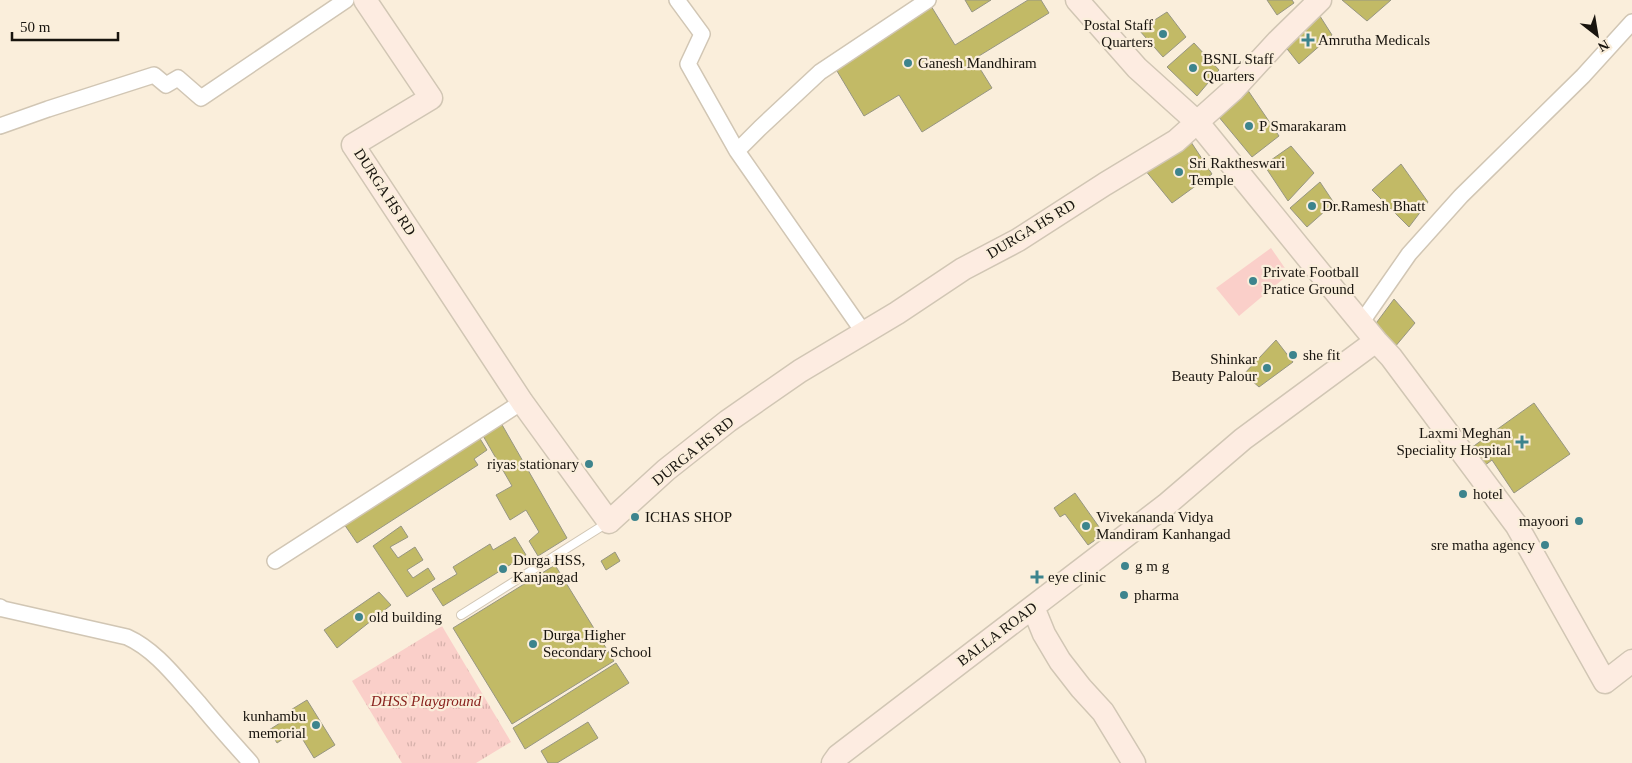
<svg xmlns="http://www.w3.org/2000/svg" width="1632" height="763" font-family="'Times New Roman',serif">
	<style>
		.grass { fill: url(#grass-tufts) }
		.pitch { fill: #facfc9 }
		.building { fill: #c2ba66; stroke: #979682 }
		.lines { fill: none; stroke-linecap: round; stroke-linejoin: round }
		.lane-casing { stroke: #d1c6b4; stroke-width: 10 }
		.street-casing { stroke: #d1c6b4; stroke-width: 18 }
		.secondary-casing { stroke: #d1c6b4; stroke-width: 25 }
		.lane { stroke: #fff; stroke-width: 8 }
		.street { stroke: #fff; stroke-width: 15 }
		.secondary { stroke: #fdece1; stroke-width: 22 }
		.poi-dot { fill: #3d848d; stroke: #faeedb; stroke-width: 2 }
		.labels { text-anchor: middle; stroke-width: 4.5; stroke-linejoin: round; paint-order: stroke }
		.poi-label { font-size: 15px; fill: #18140e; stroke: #faeedb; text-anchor: start }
		.street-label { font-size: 15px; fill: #18140e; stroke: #faeedb }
		.park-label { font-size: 15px; font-style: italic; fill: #89231e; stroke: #faeedb }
	</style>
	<defs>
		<pattern id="grass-tufts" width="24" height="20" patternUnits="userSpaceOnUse" patternTransform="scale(1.25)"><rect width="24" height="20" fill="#facfc9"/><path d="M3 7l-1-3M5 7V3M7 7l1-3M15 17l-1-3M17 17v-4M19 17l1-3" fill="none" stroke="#d6b1ab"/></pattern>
	</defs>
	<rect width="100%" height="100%" fill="#faeedb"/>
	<path class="grass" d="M442 626 511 742 476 763H402L352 681Z"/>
	<path class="pitch" d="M1271 248 1289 274 1239 316 1216 288Z"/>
	<path class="building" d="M965 0H991L972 12Z
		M1028 0H1041L1049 13 974 59 992 88 922 132 899 95 864 116 834 66 931 6 955 45Z
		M1267 0H1292L1294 3 1277 15Z
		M1342 0H1391L1367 21Z
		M1167 12 1186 37 1163 57 1139 30Z
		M1318 13 1332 35 1299 64 1284 45Z
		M1194 43 1219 70 1197 96 1167 67Z
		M1247 89 1279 136 1252 157 1218 116Z
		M1189 139 1212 174 1172 203 1145 170Z
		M1291 146 1314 173 1288 201 1264 165Z
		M1401 164 1428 202 1409 227 1372 190Z
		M1320 182 1334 203 1307 227 1290 208Z
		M1394 299 1415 323 1394 348 1374 326Z
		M1276 340 1293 362 1259 387 1244 374Z
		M1534 403 1570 454 1514 493 1492 460 1484 466 1471 448Z
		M501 423 567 538 538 556 529 541 539 532 526 510 510 520 496 495 512 486 482 434Z
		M479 437 487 450 474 459 478 465 357 543 344 524Z
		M1075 493 1104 534 1088 545 1065 514 1060 517 1054 508Z
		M401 526 408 537 390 547 398 558 415 547 423 560 407 570 413 578 428 568 435 579 407 597 373 546Z
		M515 537 526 555 443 606 432 589 457 574 453 567 490 544 493 550Z
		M615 552 620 561 606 570 601 561Z
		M555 565 614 661 512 724 453 628Z
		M379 592 391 605 337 648 324 630Z
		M616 663 629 683 525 749 513 728Z
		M307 700 335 745 314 758 297 730 277 743 269 730 291 716 289 711Z
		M588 722 598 738 557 763H548L541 751Z"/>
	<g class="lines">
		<defs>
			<path id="lane" d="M461 615 607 523"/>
			<path id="street" d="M677 0 702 34 688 64 737 151 864 333
				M0 126 48 109 154 75 166 85 178 78 201 98 346 0
				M737 151 760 128 820 72 928 0
				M1361 323 1409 254 1461 196 1583 76 1632 22
				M275 561 522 402
				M0 607 3 609 127 637C156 650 177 679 198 702 215 723 233 743 251 763"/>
			<path id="secondary" d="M365 0 431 98 353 145 522 402 609 522 666 470 728 421 800 371 897 313 963 269 1018 240 1105 184 1176 141 1233 90 1278 41 1320 0
				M1077 0 1137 68 1198 123 1325 279 1376 341 1391 357 1517 526 1605 682 1632 661
				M1033 607 1044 634 1060 661 1081 688 1103 712 1134 763
				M833 763 838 756 1166 505 1243 439 1376 341"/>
		</defs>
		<use href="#lane" class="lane-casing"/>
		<use href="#street" class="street-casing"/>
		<use href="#secondary" class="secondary-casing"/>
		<use href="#lane" class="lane"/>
		<use href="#street" class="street"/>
		<use href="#secondary" class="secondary"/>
	</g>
	<g class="poi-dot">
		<circle cx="1163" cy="34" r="5"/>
		<path d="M1305.5 32.5h5v5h5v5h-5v5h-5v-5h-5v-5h5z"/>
		<circle cx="908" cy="63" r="5"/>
		<circle cx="1193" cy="68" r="5"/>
		<circle cx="1249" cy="126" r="5"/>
		<circle cx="1179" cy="172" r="5"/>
		<circle cx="1312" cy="206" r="5"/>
		<circle cx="1253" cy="281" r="5"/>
		<circle cx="1293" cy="355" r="5"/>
		<circle cx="1267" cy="368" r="5"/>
		<path d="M1519.5 434.5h5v5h5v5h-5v5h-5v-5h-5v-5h5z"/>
		<circle cx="589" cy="464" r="5"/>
		<circle cx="1463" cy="494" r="5"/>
		<circle cx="635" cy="517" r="5"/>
		<circle cx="1579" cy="521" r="5"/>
		<circle cx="1086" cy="526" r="5"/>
		<circle cx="1545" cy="545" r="5"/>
		<circle cx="1125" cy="566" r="5"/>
		<circle cx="503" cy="569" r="5"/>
		<path d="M1034.5 569.5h5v5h5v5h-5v5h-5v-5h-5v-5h5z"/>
		<circle cx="1124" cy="595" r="5"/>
		<circle cx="359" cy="617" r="5"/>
		<circle cx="533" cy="644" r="5"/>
		<circle cx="316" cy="725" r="5"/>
	</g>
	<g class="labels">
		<g class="poi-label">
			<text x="1153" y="30" text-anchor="end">Postal Staff<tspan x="1153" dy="17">Quarters</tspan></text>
			<text x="1318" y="45">Amrutha Medicals</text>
			<text x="1203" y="64">BSNL Staff<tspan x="1203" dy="17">Quarters</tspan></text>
			<text x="918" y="68">Ganesh Mandhiram</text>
			<text x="1259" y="131">P Smarakaram</text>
			<text x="1189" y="168">Sri Raktheswari<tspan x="1189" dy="17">Temple</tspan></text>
			<text x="1322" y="211">Dr.Ramesh Bhatt</text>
			<text x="1263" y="277">Private Football<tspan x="1263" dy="17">Pratice Ground</tspan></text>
			<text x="1303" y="360">she fit</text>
			<text x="1257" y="364" text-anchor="end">Shinkar<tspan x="1257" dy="17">Beauty Palour</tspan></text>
			<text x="1511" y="438" text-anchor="end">Laxmi Meghan<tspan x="1511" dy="17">Speciality Hospital</tspan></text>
			<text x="579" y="469" text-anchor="end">riyas stationary</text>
			<text x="1473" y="499">hotel</text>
			<text x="645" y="522">ICHAS SHOP</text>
			<text x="1096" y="522">Vivekananda Vidya<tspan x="1096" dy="17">Mandiram Kanhangad</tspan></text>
			<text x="1569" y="526" text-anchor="end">mayoori</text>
			<text x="1535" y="550" text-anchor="end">sre matha agency</text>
			<text x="513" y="565">Durga HSS,<tspan x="513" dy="17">Kanjangad</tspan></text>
			<text x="1135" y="571">g m g</text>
			<text x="1048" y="582">eye clinic</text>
			<text x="1134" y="600">pharma</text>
			<text x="369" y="622">old building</text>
			<text x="543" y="640">Durga Higher<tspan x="543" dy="17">Secondary School</tspan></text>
			<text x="306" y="721" text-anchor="end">kunhambu<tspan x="306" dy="17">memorial</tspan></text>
		</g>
		<g class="street-label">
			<text transform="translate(385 192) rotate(57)" y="5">DURGA HS RD</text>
			<text transform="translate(1031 229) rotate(-31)" y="5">DURGA HS RD</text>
			<text transform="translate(693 451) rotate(-39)" y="5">DURGA HS RD</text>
			<text transform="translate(997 634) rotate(-37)" y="5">BALLA ROAD</text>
		</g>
		<g class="park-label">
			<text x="426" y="706">DHSS Playground</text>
		</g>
	</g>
	<g transform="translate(1597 35) rotate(149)" stroke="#faeedb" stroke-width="4" paint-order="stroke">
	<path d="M0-4L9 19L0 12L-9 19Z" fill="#18140e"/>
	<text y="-8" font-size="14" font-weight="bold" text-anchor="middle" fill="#18140e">N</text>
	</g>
	<path d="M12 32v8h106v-8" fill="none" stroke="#18140e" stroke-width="2.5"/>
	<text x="20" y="32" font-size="15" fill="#18140e" stroke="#faeedb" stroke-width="4" paint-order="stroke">50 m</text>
</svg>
